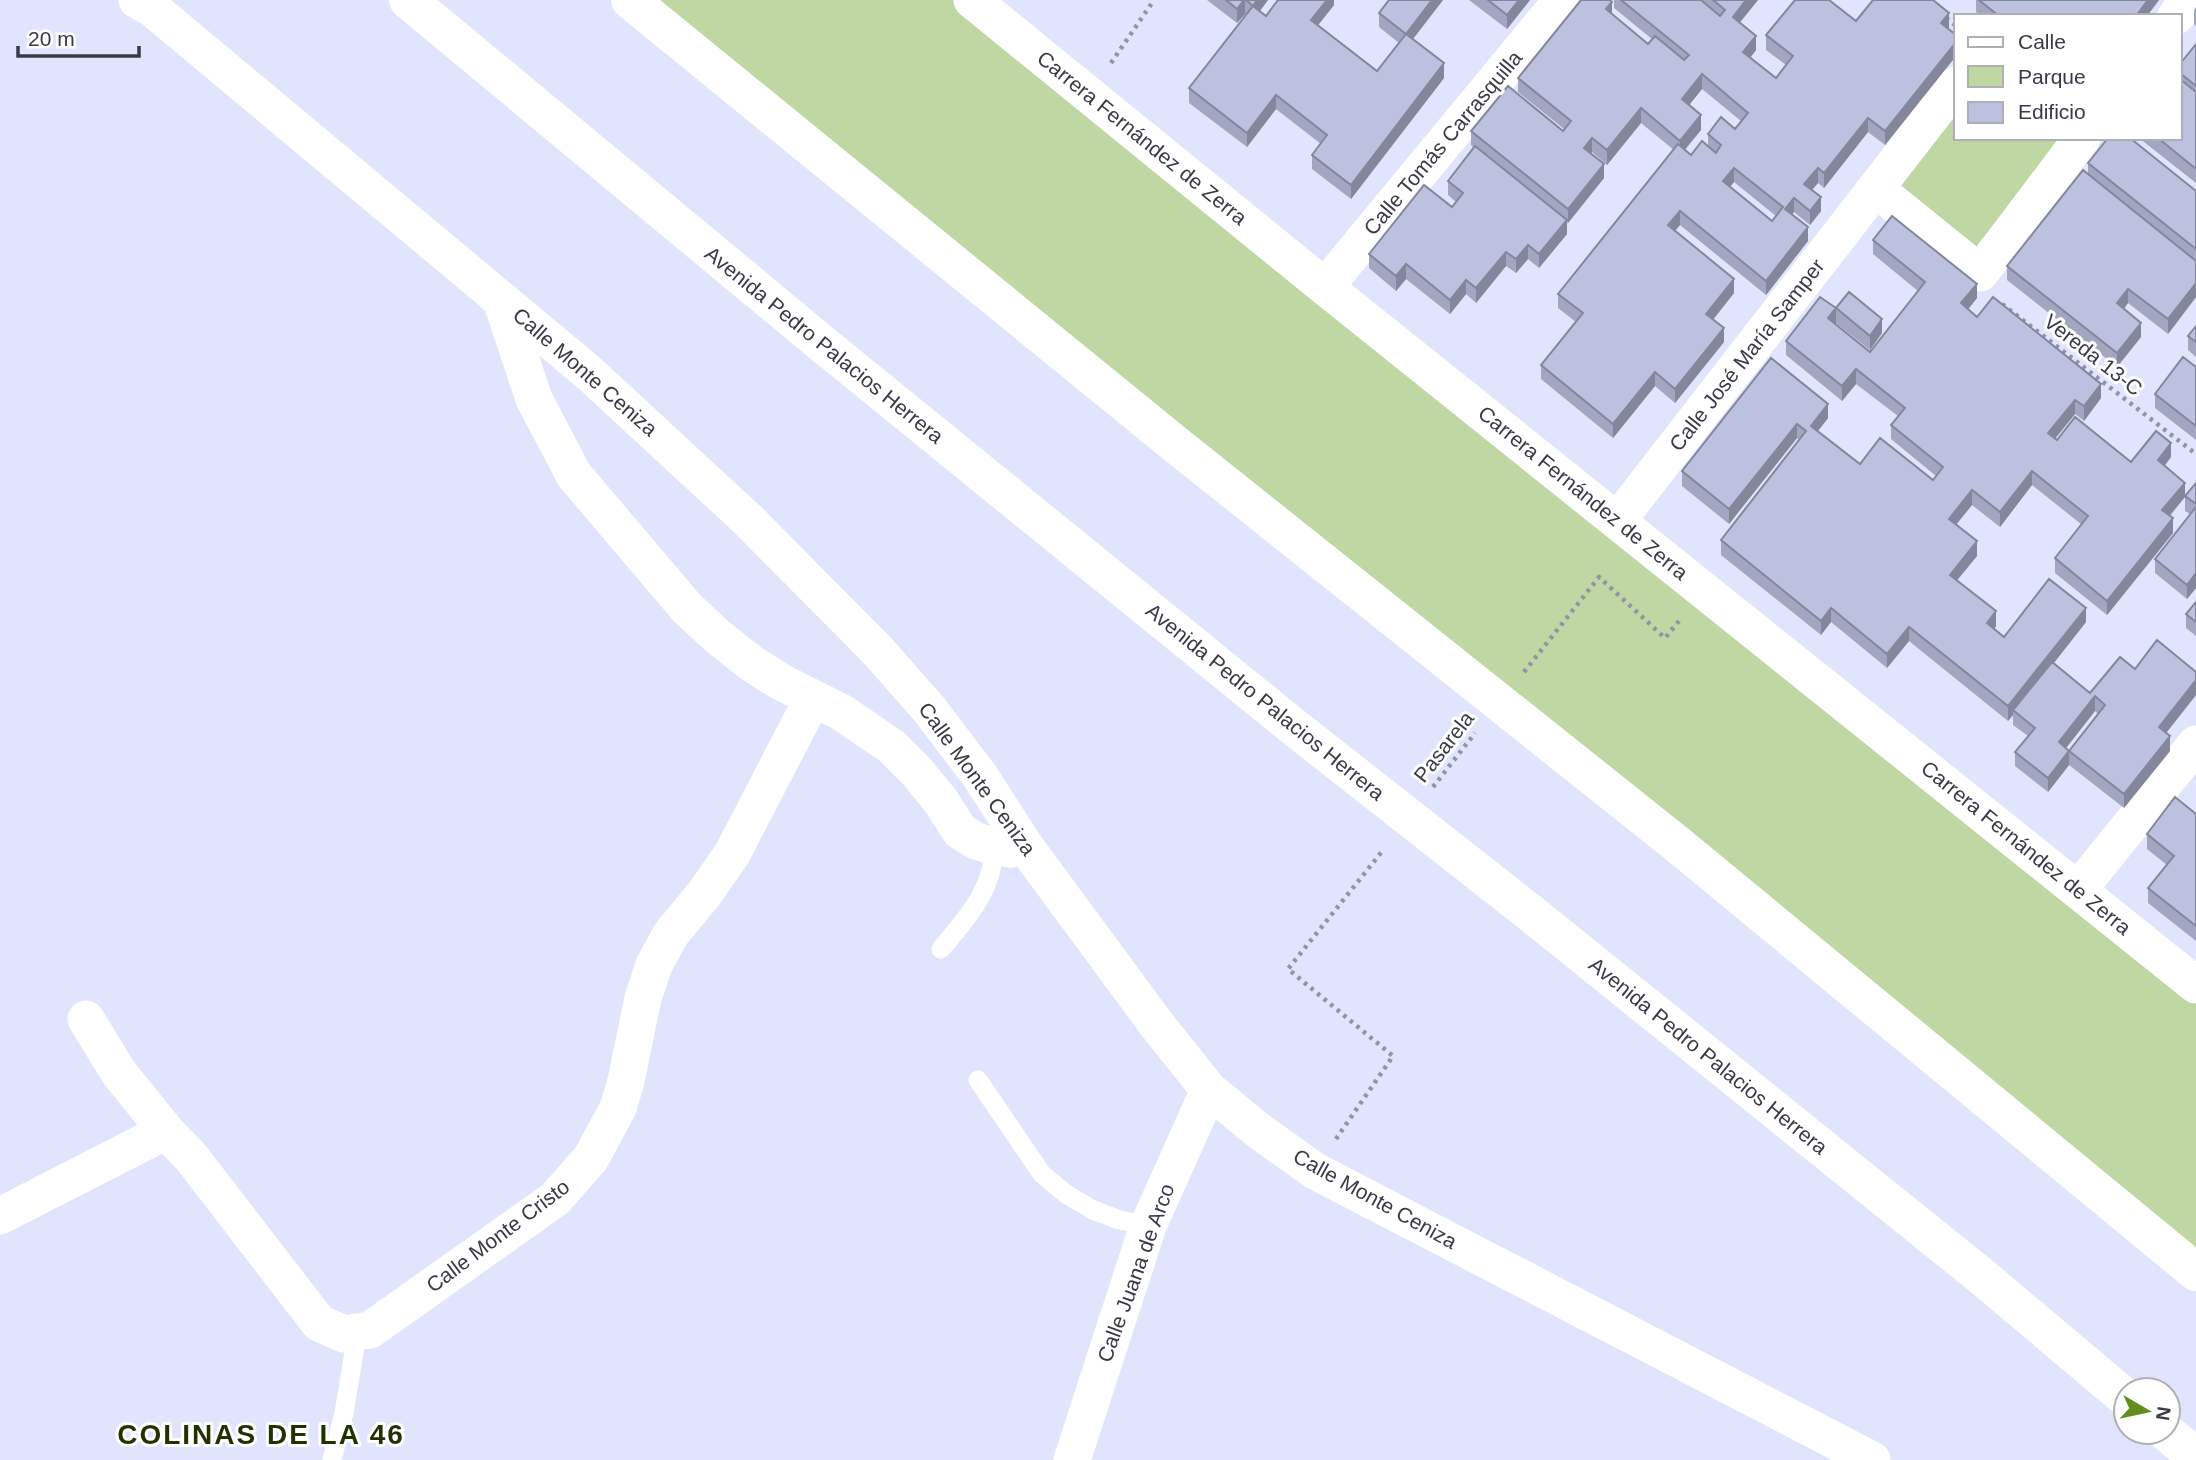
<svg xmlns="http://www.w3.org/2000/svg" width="2196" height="1460" font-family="Arial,sans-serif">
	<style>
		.green { fill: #bed7a3 }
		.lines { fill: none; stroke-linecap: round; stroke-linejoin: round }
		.path { stroke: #9194a6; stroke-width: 4.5; stroke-dasharray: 3.5 5; stroke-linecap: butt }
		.service { stroke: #fff; stroke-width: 19 }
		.minor { stroke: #fff; stroke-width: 37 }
		.secondary { stroke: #fff; stroke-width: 38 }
		.wall { fill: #a2a6c0; fill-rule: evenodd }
		.shaded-wall { fill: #84879c }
		.building { fill: #bcc1df; stroke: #84879c; stroke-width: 2; fill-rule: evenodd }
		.labels { text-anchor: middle; stroke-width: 6; stroke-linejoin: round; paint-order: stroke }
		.street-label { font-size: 21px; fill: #383a46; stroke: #fff }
		.district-label { font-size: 28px; font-weight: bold; letter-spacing: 2px; fill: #1f3300; stroke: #fff }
	</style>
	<rect width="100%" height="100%" fill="#e0e4fd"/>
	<path class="green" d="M630 0H972L2196 985V1272Z
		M1956 99V138H2063L1971 253 1887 184Z"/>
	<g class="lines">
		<path class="path" d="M1946 18 1956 26
			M1111 63 1154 0
			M2002 304 2196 454
			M1524 672 1599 577 1665 638 1679 621
			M1433 787 1475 733
			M1336 1139 1393 1056 1288 969 1384 849"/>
		<path class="service" d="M941 949C969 915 991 893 995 847
			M978 1080 1042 1174 1066 1194 1093 1210 1120 1220 1148 1226
			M332 1460 344 1413 357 1334"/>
		<path class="minor" d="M137 0 153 9 589 373 747 519 877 650 929 709 980 776 1025 846 1157 1025 1209 1090 1259 1131 1315 1171 1872 1460
			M972 0 1325 287 2196 985
			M2176 16 2188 0
			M1876 189 1980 273 2082 138
			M1325 287 1562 0
			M501 300 534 399 574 475 686 607 717 636 751 663 781 682 841 712 891 746 917 772 940 800 960 831 976 841 995 847 1010 849 1025 846
			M1618 520 1956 85
			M2078 890 2196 744
			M86 1019 119 1073 166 1131 191 1157 319 1323 344 1334 370 1330 555 1199 591 1158 618 1108 626 1081 643 998 654 965 671 934 704 894 732 854 813 698
			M0 1216 166 1131
			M1072 1460 1148 1226 1209 1090"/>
		<path class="secondary" d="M408 0 820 342 1290 724 1533 915 1980 1275 2126 1398
			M630 0 1175 444 1677 844 2196 1272
			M2166 1432 2196 1457"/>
	</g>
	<path class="wall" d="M1207 0H1268L1260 11 1266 16 1334 0V5L1318 25 1377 71 1399 43 1379 27V13L1443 0 1413 39 1444 78 1351 199 1312 169V155L1321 144 1276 109 1247 147 1189 103V88L1246 15 1245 14 1237 23Z
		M1469 0H1530L1507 29Z
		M1614 0H1758L1740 22 1756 50 1750 58 1776 78 1786 65 1766 50V35L1856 21 1949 28 1948 29 1956 35V56L1885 145 1868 132 1824 188 1818 183 1812 190 1821 211 1810 225 1794 212 1792 214 1808 241 1766 295 1680 225 1675 231 1734 293 1713 320 1724 342 1675 403 1655 386 1613 438 1541 379V365L1576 322 1558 308V294L1674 150 1641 123 1607 165 1592 152 1591 154 1604 178 1568 223H1567V234L1539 268 1528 259 1516 273 1506 266 1476 303 1466 294 1450 314 1406 279 1396 291 1369 268V254L1452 207 1456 202 1448 195V181L1474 148 1471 145V131H1563L1564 129 1518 92V78L1612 15 1648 44 1652 39 1614 8ZM1702 89 1741 121 1735 129 1708 134V146L1691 155 1685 150 1701 130 1689 105ZM1734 182 1776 216 1772 221 1730 187Z
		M1976 0H2159L2147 16H1981L1976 12Z
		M2196 7V26L2194 24V10Z
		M2196 44V183L2139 138H2180V64Z
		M2088 163 2196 191V297L2168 334 2128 303 2124 309 2141 337 2117 367 2007 280V266L2088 174Z
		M1873 240 1977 298 1968 309 1977 317 2101 398 2084 421 2075 414 2055 439 2131 462 2171 457 2164 466 2185 497 2170 516 2173 533 2107 615 2055 573V558L2081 524 2032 485 2000 527 1972 505 1956 525 1977 556 1957 580 1996 626 1994 629 2004 637 2086 622 2054 663 2090 693 2135 669 2196 672V695L2166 733 2170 751 2124 808 2069 765 2048 792 2015 766V752L2028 736 2013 725V715L2008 721 1909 641 1887 668 1831 622 1821 635 1721 555V540L1799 440 1797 438 1729 524 1682 486V471L1771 358 1828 418 1818 431 1860 464 1933 480 1936 476 1891 439V425L1898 416 1856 384 1842 401 1786 355V341L1836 308 1882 333 1870 350 1836 323 1835 324 1870 352 1918 291 1873 254ZM2095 711 2098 714 2069 751 2066 748Z
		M2196 326V357L2188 350V336Z
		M2196 367V440L2155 408V394Z
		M2196 483V588L2187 599 2155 573V559L2190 514 2185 511V496Z
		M2196 602V636L2186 628V614Z
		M2196 814V941L2148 903V888L2167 865 2147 849V834Z"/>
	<path class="shaded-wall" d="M1245 0V14L1237 23V9Z
		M1257 0H1268L1253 20V6Z
		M1327 0H1334V5L1311 34V20Z
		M1432 0H1443L1406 48V34Z
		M1519 0H1530L1507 29V15Z
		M1746 0H1758L1733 31V17Z
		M2148 0H2159L2147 16H2136Z
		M1612 2V17L1606 9Z
		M1949 13V28L1941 38V23Z
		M1756 36V50L1743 67V52Z
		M1956 42V56L1885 145V131Z
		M1444 63V78L1351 199V185Z
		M1702 74V89L1682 114V99Z
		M1276 95V109L1247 147V133Z
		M1641 108V123L1607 165V150Z
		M1701 115V130L1680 155V141Z
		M1868 118V132L1824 188V173Z
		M1592 138V152L1584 162V148Z
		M1604 164V178L1568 223V209Z
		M1734 168V182L1723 195V181Z
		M1818 168V183L1804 199V184Z
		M1821 197V211L1810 225V211Z
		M1794 198V212L1785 223V209Z
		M1680 211V225L1668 239V225Z
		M1567 220V234L1539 268V254Z
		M1808 227V241L1766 295V281Z
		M1528 245V259L1516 273V259Z
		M1506 252V266L1476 303V288Z
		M1406 264V279L1396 291V276Z
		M1734 279V293L1706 328V314Z
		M1466 280V294L1450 314V300Z
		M2196 283V297L2168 334V319Z
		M1977 284V298L1961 318V303Z
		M2128 289V303L2117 318V303Z
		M1836 308V323L1828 332V318Z
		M1882 319V333L1870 350V336Z
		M2141 323V337L2117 367V353Z
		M1724 328V342L1675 403V389Z
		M1856 369V384L1842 401V386Z
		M1655 372V386L1613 438V424Z
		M2101 384V398L2084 421V406Z
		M2075 400V414L2048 447V433Z
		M1828 404V418L1811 440V426Z
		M1797 424V438L1729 524V509Z
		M2171 443V457L2158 475V460Z
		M2032 471V485L2000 527V512Z
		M2185 483V497L2162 524V510Z
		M1972 490V505L1949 533V519Z
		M2173 518V533L2107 615V601Z
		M1977 541V556L1950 589V575Z
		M2196 573V588L2187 599V585Z
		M1831 608V622L1821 635V621Z
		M2086 608V622L2015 712 2013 710V715L2008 721V706Z
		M1996 611V626L1987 638V623Z
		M1909 627V641L1887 668V654Z
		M2196 680V695L2159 742V727Z
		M2095 696V711L2059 757V742Z
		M2170 736V751L2124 808V794Z
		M2069 751V765L2048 792V778Z"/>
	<path class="building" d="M1226 0H1244L1237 9Z
		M1246 0H1257L1253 6Z
		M1278 0H1327L1311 20 1377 71 1406 34 1444 63 1351 185 1312 155 1327 135 1276 95 1247 133 1189 88 1253 6 1266 16Z
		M1389 0H1432L1406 34 1379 13Z
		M1488 0H1519L1507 15Z
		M1581 0H1610L1612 2 1606 9 1648 44 1655 36 1684 60 1689 55 1621 0H1701L1720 16 1725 10 1713 0H1746L1733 17 1756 36 1743 52 1776 78 1793 56 1766 35 1795 0H1829L1856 21 1873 0H1933L1949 13 1941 23 1956 35V42L1885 131 1868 118 1824 173 1818 168 1804 184 1821 197 1810 211 1794 198 1785 209 1808 227 1766 281 1680 211 1668 225 1734 279 1706 314 1724 328 1675 389 1655 372 1613 424 1541 365 1583 313 1558 294 1678 144 1691 155 1702 141 1716 153 1721 145 1708 134 1721 117 1735 129 1748 113 1702 74 1682 99 1701 115 1680 141 1641 108 1607 150 1592 138 1584 148 1604 164 1568 209 1471 131 1508 86 1563 131 1571 121 1518 78ZM1734 168 1783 207 1772 221 1723 181Z
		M1979 0H2148L2136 16H1999Z
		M2196 44V86L2180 73V64Z
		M2180 79 2196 92V169L2158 138H2180Z
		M2108 138H2130L2196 191V249L2088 163Z
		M1475 146 1567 220 1539 254 1528 245 1516 259 1506 252 1476 288 1466 280 1450 300 1406 264 1396 276 1369 254 1424 185 1452 207 1463 193 1448 181Z
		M2083 170 2196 261V283L2168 319 2128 289 2117 303 2141 323 2117 353 2007 266Z
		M1892 216 1977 284 1961 303 1977 317 1993 297 2101 384 2084 406 2075 400 2048 433 2057 440 2075 417 2131 462 2156 431 2171 443 2158 460 2185 483 2162 510 2173 518 2107 601 2055 558 2088 516 2032 471 2000 512 1972 490 1949 519 1977 541 1950 575 1996 611 1987 623 2004 637 2049 579 2086 608 2008 706 1909 627 1887 654 1831 608 1821 621 1721 540 1806 431 1797 424 1729 509 1682 471 1771 358 1828 404 1811 426 1860 464 1880 438 1933 480 1943 467 1891 425 1905 408 1856 369 1842 386 1786 341 1820 297 1836 308 1849 292 1882 319 1870 336 1836 308 1828 318 1870 352 1925 282 1873 240Z
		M2196 326V342L2188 336Z
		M2183 357 2196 367V426L2155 394Z
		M2196 483V504L2185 496Z
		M2196 507V573L2187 585 2155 559Z
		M2196 602V622L2186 614Z
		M2157 640 2196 672V680L2159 727 2170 736 2124 794 2069 751 2048 778 2015 752 2035 728 2013 710 2052 662 2090 693 2120 657 2135 669ZM2095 696 2105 705 2069 751 2059 742Z
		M2175 797 2196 814V926L2148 888 2174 856 2147 834Z"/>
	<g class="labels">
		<g class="street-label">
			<text transform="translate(1142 138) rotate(39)" y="7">Carrera Fernández de Zerra</text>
			<text transform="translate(1443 143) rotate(-50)" y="7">Calle Tomás Carrasquilla</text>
			<text transform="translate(824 345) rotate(39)" y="7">Avenida Pedro Palacios Herrera</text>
			<text transform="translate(1747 355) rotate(-52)" y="7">Calle José María Samper</text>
			<text transform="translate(2093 355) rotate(38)" y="7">Vereda 13-C</text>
			<text transform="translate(585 372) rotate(41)" y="7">Calle Monte Ceniza</text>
			<text transform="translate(1583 493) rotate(39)" y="7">Carrera Fernández de Zerra</text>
			<text transform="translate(1265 702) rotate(39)" y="7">Avenida Pedro Palacios Herrera</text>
			<text transform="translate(1444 747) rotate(-52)" y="7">Pasarela</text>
			<text transform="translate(977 779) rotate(54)" y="7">Calle Monte Ceniza</text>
			<text transform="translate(2026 848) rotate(39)" y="7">Carrera Fernández de Zerra</text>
			<text transform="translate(1708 1056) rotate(39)" y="7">Avenida Pedro Palacios Herrera</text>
			<text transform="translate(1375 1199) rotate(29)" y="7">Calle Monte Ceniza</text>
			<text transform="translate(498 1236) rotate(-37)" y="7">Calle Monte Cristo</text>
			<text transform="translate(1136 1273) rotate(-70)" y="7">Calle Juana de Arco</text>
		</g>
		<g class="district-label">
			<text x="261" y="1444">COLINAS DE LA 46</text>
		</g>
	</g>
	<rect x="1954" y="14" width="228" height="126" fill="#ffffff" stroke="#afb0b5" stroke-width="2"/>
	<rect x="1968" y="37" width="35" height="10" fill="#ffffff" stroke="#afb0b5" stroke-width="2"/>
	<text x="2018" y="49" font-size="21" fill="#383a46">Calle</text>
	<rect x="1968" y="66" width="35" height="21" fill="#bed7a3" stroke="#afb0b5" stroke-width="2"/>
	<text x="2018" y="84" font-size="21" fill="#383a46">Parque</text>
	<rect x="1968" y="102" width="35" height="21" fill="#bcc1df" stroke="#afb0b5" stroke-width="2"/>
	<text x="2018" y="119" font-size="21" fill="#383a46">Edificio</text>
	<g transform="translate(2147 1411) rotate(99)"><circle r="33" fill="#ffffff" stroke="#afb0b5" stroke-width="2"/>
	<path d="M0-5L12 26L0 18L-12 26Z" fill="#638e1f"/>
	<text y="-10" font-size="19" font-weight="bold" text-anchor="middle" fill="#383a46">N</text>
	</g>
	<path d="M18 46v10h121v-10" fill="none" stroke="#383a46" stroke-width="3.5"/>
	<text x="28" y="46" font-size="21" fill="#383a46" stroke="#ffffff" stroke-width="5" paint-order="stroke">20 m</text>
</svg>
